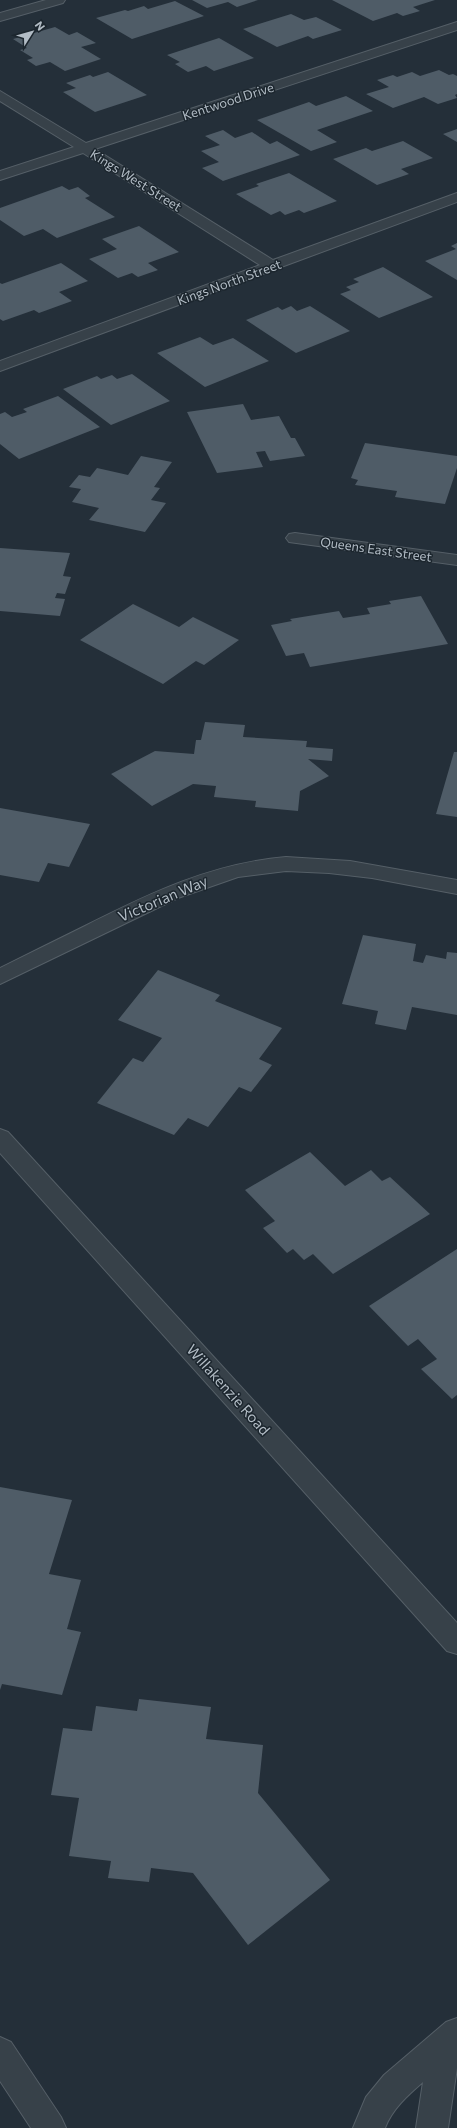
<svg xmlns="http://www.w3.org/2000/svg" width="457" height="2128" font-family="Commissioner,sans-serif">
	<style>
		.building { fill: #4f5c67 }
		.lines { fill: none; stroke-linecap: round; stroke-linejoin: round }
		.minor-casing { stroke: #555f67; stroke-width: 2 }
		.minor { fill: #374149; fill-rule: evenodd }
		.labels { text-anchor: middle; stroke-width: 3; stroke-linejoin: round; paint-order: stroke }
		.far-street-label { font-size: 13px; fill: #b2bcc5; stroke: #1c262e }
		.street-label { font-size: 15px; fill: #b2bcc5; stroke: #1c262e }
	</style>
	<rect width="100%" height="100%" fill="#242f39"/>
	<path class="building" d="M192 0H258L237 7 228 2 207 8Z
		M332 0H435L413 7 420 11 403 16 397 13 373 21Z
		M175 1 204 16 132 39 96 18 125 10 128 11 144 6 148 9Z
		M291 14 304 20 316 17 342 30 313 39 308 36 277 47 243 29Z
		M55 27 69 35 77 32 96 43 81 47 101 59 65 71 50 62 36 66 27 60 33 58 20 50 27 48 13 39Z
		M219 38 254 58 214 71 206 66 188 72 175 64 180 62 167 55Z
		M439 70 449 75 453 74 457 76V94L455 95 457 98 438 104 424 97 393 108 366 94 389 87 377 80 393 75 397 77 412 72 420 76Z
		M108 72 147 95 95 112 63 92 76 88 66 83 90 75 93 77Z
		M346 96 373 111 317 130 337 142 311 151 257 120 309 102 316 106Z
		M457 129V142L443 134Z
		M223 130 235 138 252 132 270 144 277 141 300 155 223 181 202 168 219 162 201 151 220 145 205 136Z
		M403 141 433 158 401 169 409 174 377 185 333 159 366 148 372 151Z
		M289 173 337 201 304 213 299 210 285 215 280 211 271 215 236 194 259 186 256 184Z
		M62 186 69 190 78 187 90 196 85 198 115 217 57 238 43 229 24 236 0 220V208Z
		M139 226 179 252 148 263 158 270 138 277 132 273 118 278 89 259 117 249 102 239Z
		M457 243V280L425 261 456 249 451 246Z
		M61 263 88 281 59 292 72 301 39 313 34 310 3 321 0 319V283L2 284Z
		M383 267 433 297 379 318 340 294 351 290 346 287 359 282 353 279Z
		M291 306 297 311 310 306 350 331 296 353 246 320 278 307 282 310Z
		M200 337 213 345 233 338 269 361 205 387 157 353Z
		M132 374 170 401 111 425 63 389 97 376 101 379 112 375 117 379Z
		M58 396 100 427 19 459 0 444V414L5 412 12 417 27 412 23 409Z
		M243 404 251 420 279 416 291 438H295L305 456 270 461 265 451 256 452 263 467 217 473 187 412Z
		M365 443 457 456V468L445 504 395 497 397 491 355 485 358 480 351 478Z
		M141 456 172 462 154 487 160 488 151 500 166 503 145 532 89 520 99 508 72 502 81 489 69 487 79 475 90 477 97 468 128 475Z
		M0 548 70 553 63 576 71 577 65 594 57 593 55 598 65 599 60 616 0 611Z
		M421 596 448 644 310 667 304 653 286 656 271 625 292 621 290 619 339 611 343 618 370 614 367 608 391 604 389 601Z
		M133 604 179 627 193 617 239 640 204 665 196 661 163 684 80 640Z
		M205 722 245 725 243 737 307 741 306 747 333 749 332 761 308 759 329 776 300 791 298 811 255 807 256 801 214 797 216 786 193 784 152 806 111 774 155 751 194 754 196 740H201Z
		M454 752H457V817L436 814Z
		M0 808 90 824 69 867 48 863 39 882 0 875Z
		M363 935 416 944 413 961 423 963 426 955 446 959 447 952 457 953V1015L412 1007 406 1030 375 1024 378 1011 342 1004Z
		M158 970 220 995 215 1001 282 1028 259 1059 272 1065 251 1092 239 1087 208 1127 188 1118 174 1135 97 1103 133 1058 143 1062 162 1038 118 1020Z
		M310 1152 345 1186 371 1170 382 1181 390 1177 430 1214 333 1274 313 1254 304 1260 293 1249 287 1253 263 1228 275 1221 245 1190Z
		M457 1249V1395L452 1399 421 1369 437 1359 418 1339 408 1346 369 1306Z
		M0 1487 72 1500 49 1574 81 1580 67 1629 81 1632 62 1695 2 1684 0 1690Z
		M139 1699 211 1707 206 1739 263 1745 258 1793 330 1880 248 1945 193 1873 151 1868 149 1882 108 1878 111 1861 69 1856 79 1798 51 1795 63 1728 92 1731 96 1706 137 1711Z"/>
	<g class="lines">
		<defs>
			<path id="minor" d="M46 0H65L63 3 0 21V13Z
				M457 22V30L95 149 273 260 457 193V202L0 371V361L260 265 83 153 0 180V171L74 147 0 101V91L86 143Z
				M295 533 457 555V565L289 542 286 538 289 534Z
				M286 857 350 861 457 880V894L372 878 329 873 286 871 238 877 178 898 0 984V968C28 954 57 940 85 926 150 893 213 863 286 857Z
				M0 1129 8 1132 457 1623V1654L447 1651 0 1153Z
				M457 2018V2068L448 2128H416L423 2082C408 2095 392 2109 385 2128H353L366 2097 384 2075 446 2022Z
				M0 2037 11 2042 61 2117 66 2128H31L0 2081Z"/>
		</defs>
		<use href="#minor" class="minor-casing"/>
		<use href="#minor" class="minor"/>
	</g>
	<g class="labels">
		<g class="far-street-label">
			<text transform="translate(228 101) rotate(-18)" y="5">Kentwood Drive</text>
			<text transform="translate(136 180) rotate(32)" y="5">Kings West Street</text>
			<text transform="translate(229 282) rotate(-20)" y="5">Kings North Street</text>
			<text transform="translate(376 549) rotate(8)" y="5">Queens East Street</text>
		</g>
		<g class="street-label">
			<text transform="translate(163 899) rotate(-23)" y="5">Victorian Way</text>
			<text transform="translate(228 1390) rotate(48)" y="5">Willakenzie Road</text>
		</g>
	</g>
	<g transform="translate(32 32) rotate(53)" stroke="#1c262e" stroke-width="3" paint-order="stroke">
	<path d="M0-3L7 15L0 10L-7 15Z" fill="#b2bcc5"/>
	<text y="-6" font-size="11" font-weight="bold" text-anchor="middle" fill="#b2bcc5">N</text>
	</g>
</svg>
